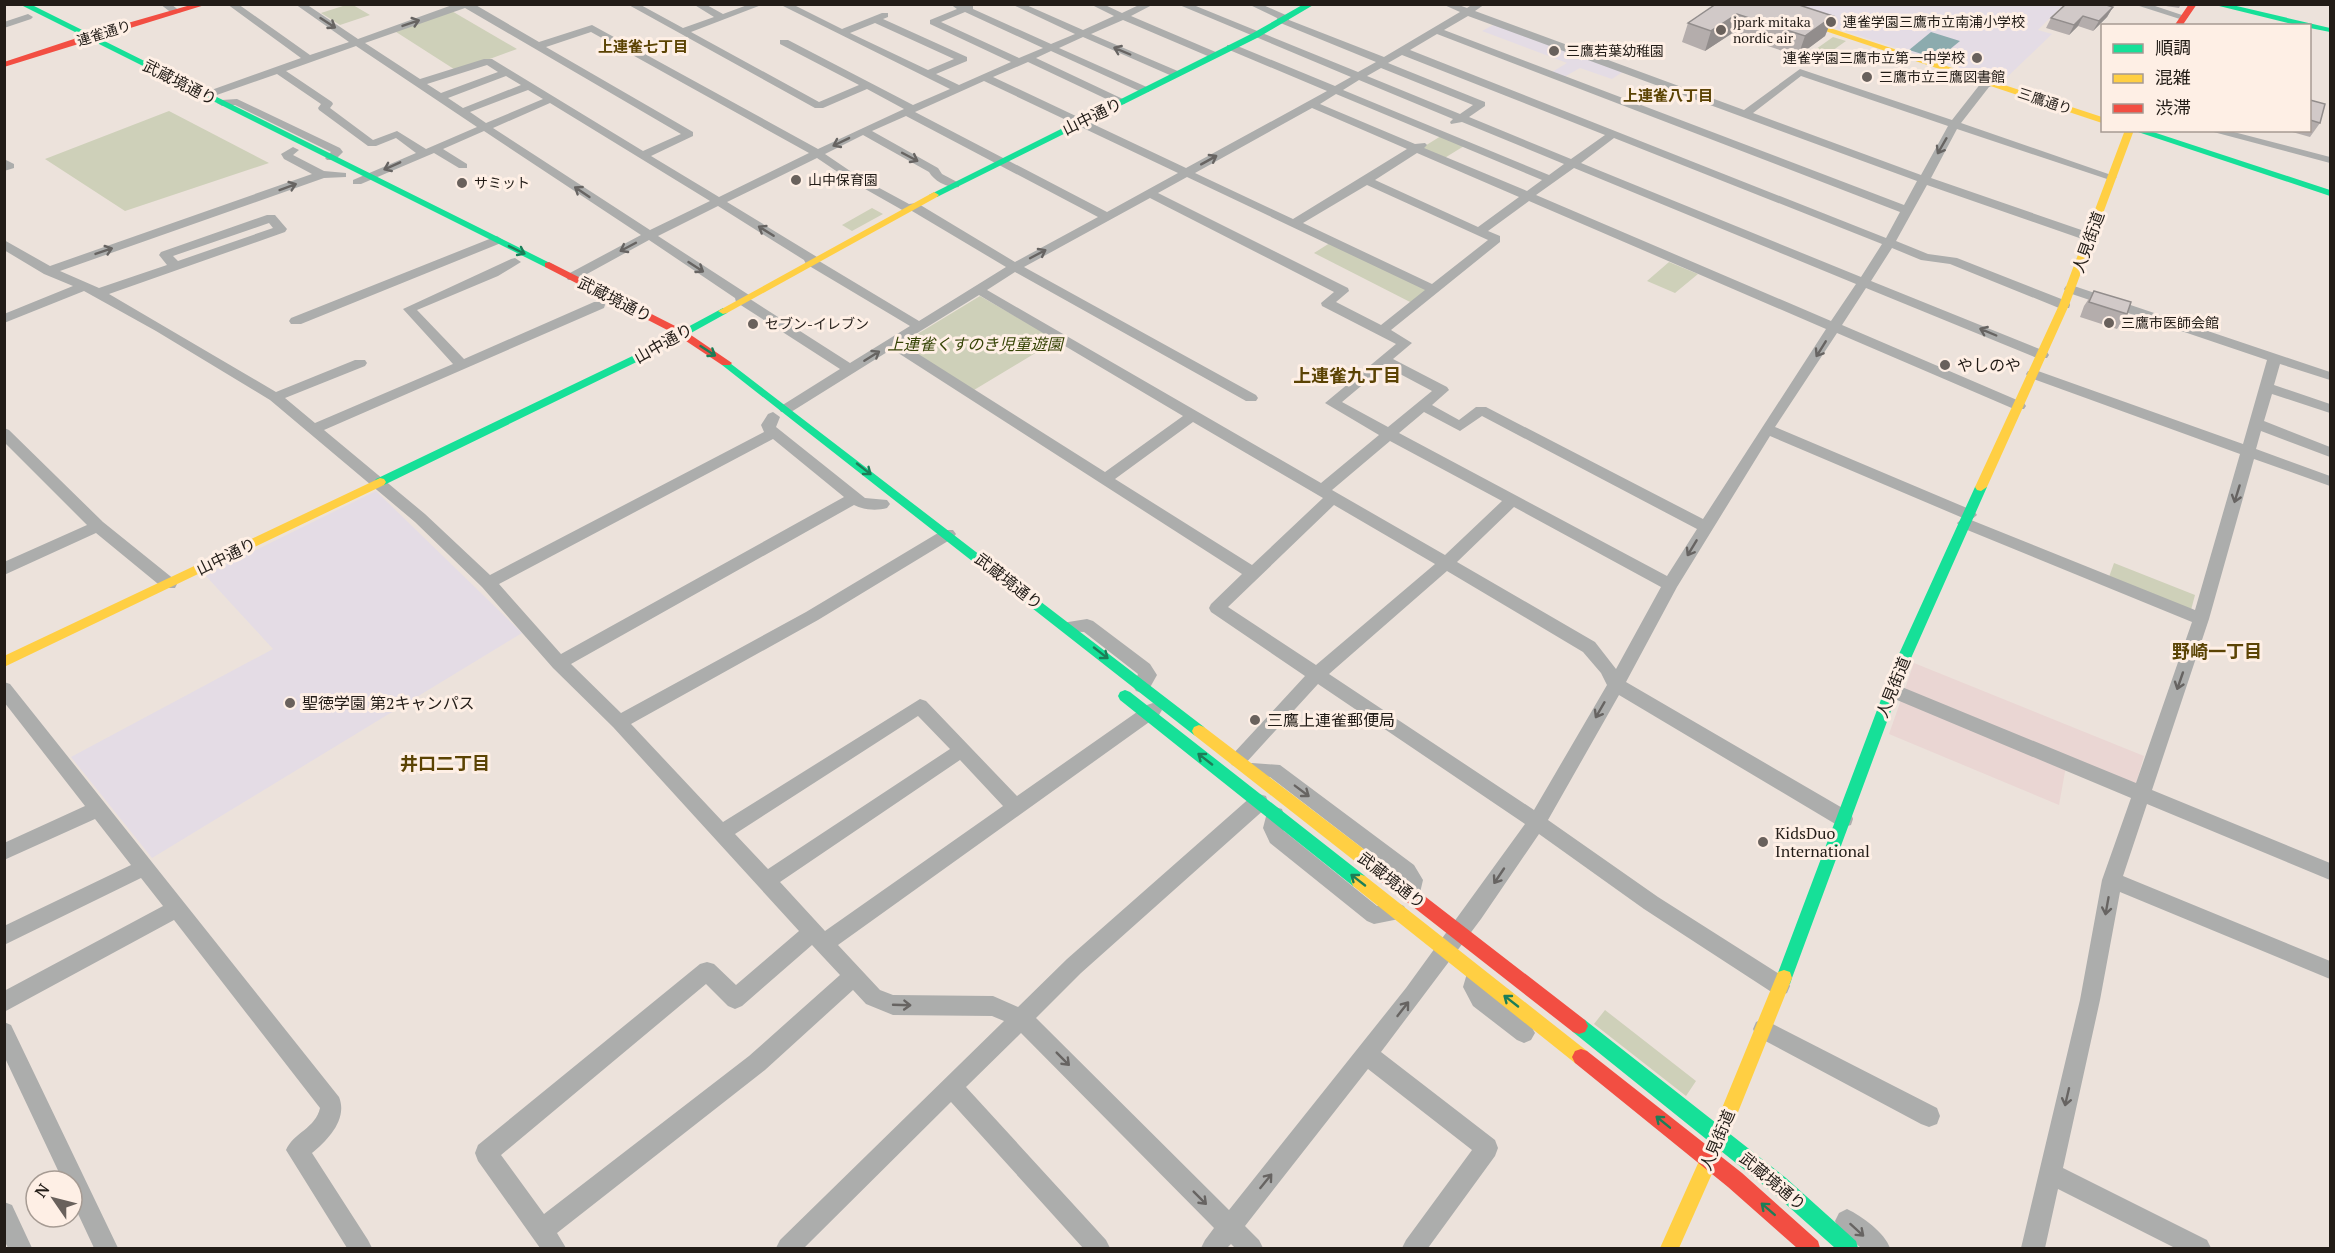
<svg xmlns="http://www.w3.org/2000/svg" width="2335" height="1253" font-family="'PT Serif','Noto Sans JP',serif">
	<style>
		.industrial { fill: #ead6d3 }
		.education { fill: #e4dce5 }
		.green { fill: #ced0b9 }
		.water { fill: #8cabae }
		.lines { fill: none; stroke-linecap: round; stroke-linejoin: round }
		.street { fill: #acadac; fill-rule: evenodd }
		.fast { fill: #16e098; fill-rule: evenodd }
		.slow { fill: #ffcf43; fill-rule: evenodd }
		.jam { fill: #f24e42; fill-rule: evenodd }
		.wall { fill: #b4adac }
		.shaded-wall { fill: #928d8c }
		.building { fill: #d1c9c8; stroke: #928d8c; stroke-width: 1.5 }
		.oneway { stroke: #676462 }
		.oneway2 { stroke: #1c7e58 }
		.poi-dot { fill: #69615c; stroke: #feefe5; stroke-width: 2 }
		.labels { text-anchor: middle; stroke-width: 6; stroke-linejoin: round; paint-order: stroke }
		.far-poi-label { font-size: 14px; fill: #221c17; stroke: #feefe5; text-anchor: start }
		.far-street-label { font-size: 14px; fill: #221c17; stroke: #feefe5 }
		.far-neighbourhood-label { font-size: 15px; font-weight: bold; fill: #5b4303; stroke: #feefe5 }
		.street-label { font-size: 16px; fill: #221c17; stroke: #feefe5 }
		.park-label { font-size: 16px; font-style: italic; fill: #364406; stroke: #feefe5 }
		.poi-label { font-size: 16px; fill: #221c17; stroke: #feefe5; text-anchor: start }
		.neighbourhood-label { font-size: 18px; font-weight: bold; fill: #5b4303; stroke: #feefe5 }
	</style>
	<rect width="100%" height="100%" fill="#ece2db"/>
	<path class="industrial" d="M1914 663 2144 756 2134 791 2066 766 2059 805 1889 734Z"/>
	<path class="education" d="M1806 4 2063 5 2038 30 2052 34 2002 82 1792 14Z
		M1495 24 1624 71 1612 79 1580 68 1564 77 1552 72 1567 63 1482 31Z
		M376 491 522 633 152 858 71 757 273 649 205 575Z"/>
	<path class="green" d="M346 5H353L370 15 340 25 321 13Z
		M450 10 517 49 457 71 393 30Z
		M1833 37 1846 41 1815 63 1802 59Z
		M169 111 269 163 125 211 45 159Z
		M1441 136 1464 146 1443 159 1420 149Z
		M872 208 883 214 852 231 842 225Z
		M1333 241 1434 290 1414 304 1314 253Z
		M1669 262 1698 274 1675 293 1647 281Z
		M980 296 1057 340 974 390 901 344Z
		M2114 563 2195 595 2191 610 2109 577Z
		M1605 1010 1696 1081 1686 1096 1594 1024Z"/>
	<path class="water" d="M1931 32 1960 41 1938 59 1909 50Z"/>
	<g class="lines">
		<path class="street" d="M160 4H171L181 12 173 14Z
			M227 4H238L310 55 349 42 295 4H306L358 39 455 4H474L539 42 592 25 818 149 904 109 867 89 823 108H815L627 4H639L683 28 714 17 693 4H705L723 14 750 4H764L691 32 819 102 859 85 780 44V40H788L913 105 950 89 779 4H792L842 29 882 13H888V17L883 19 967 57V61L936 74 959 85 1011 62 930 24V20L957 9 950 4 973 5V9L1051 44 1075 34 1011 4H1024L1083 30 1114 16 1090 4H1103L1122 13 1141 4H1154L1131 16 1218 53V57H1210L1123 20 1091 34 1180 72V76H1172L1083 37 1059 48 1149 88V92H1141L1051 51 1036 58 1125 100V104H1117L1028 62 993 77 1186 168 1327 91 1227 49V45H1235L1335 86 1351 77 1177 4H1191L1358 72 1376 62 1278 22 1277 18 1248 4H1261L1288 16 1289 20 1384 57 1460 12 1442 4H1456L1467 8 1473 4H1485L1475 11 1744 110 1800 69 1952 120 1981 83 1994 81V85L1989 87 1961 123 2117 177 2111 180 2107 179 1957 129 1931 178 2093 234 2095 237 2089 241 2085 240 1927 185 1896 241 1928 254 1957 258 2069 302 2070 305 2069 308H2059L1950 264 1921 260 1892 248 1871 281 2047 352 2049 355 2047 358H2037L1866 288 1842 325 2024 403 2026 406 2024 409H2014L1837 333 1775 427 1974 511 1977 515 1971 520 2195 610 2240 454 2028 377 2026 374 2028 371H2038L2243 444 2267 360 2066 292 2064 289 2066 286H2074L2330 372V380L2280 364 2274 385 2330 404V413L2272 394 2264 421 2330 447V457L2261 431 2256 449 2330 476V486L2254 459 2209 619 2152 790 2330 863V880L2147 804 2123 876 2330 961V979L2120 892 2100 1000 2063 1168 2207 1240 2211 1248H2175L2058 1189 2045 1248H2021L2080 1000 2102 880 2131 798 1885 695 1882 690 1885 685 1891 683 1897 685 2136 783 2192 622 1960 527 1957 523 1963 518 1770 436 1677 587 1626 682 1851 813 1853 819 1851 825 1844 827 1837 825 1619 695 1548 820 1658 897 1787 979 1790 986 1787 993 1780 996 1773 993 1644 909 1539 834 1481 919 1381 1052 1495 1140 1498 1148 1495 1156 1428 1248H1402L1406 1240 1472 1150 1368 1069 1245 1226 1259 1240 1263 1248H1235L1231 1244 1227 1248H1201L1205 1240 1214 1228 1021 1033 966 1087 1106 1240 1110 1248H1083L951 1102 804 1248H776L780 1240 1004 1021 992 1016 893 1015 866 1004 853 990 765 1070 557 1233 566 1248H540L478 1161 475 1153 478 1145 700 964 707 962 714 964 736 985 799 931 613 727 553 668 482 587 415 522 270 400 156 331 84 291 4 323V314L73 286 44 274 4 250V240L50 266 312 174 284 159 281 154 293 147 299 150 293 155 324 171 346 173V177L324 178 60 271 99 288 167 265 159 255 161 252 267 215H275L287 229 285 232 109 294 276 392 355 360H365L367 363 365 366 285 398 315 423 453 364 403 309 511 259 515 258 521 262 498 276 417 310 464 359 594 302H604L605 305 604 308 324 430 425 514 490 575 764 432 761 425 768 414 773 412 780 417 776 427 865 498 887 500 890 504 887 508C877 511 863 510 854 505L571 664 621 713 806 612 943 530H953L956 534 953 538 818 620 631 724 723 822 920 699 926 701 1017 796 1147 705 1153 703 1159 705 1162 710 1159 715 838 945 880 990 893 995 993 996 1018 1007 1067 959 1252 796 1259 794 1266 796 1268 802 1266 808 1081 973 1036 1018 1229 1210 1406 988 1525 824 1318 684 1244 765 1238 767 1232 765 1229 760 1232 755 1305 676 1211 612 1209 608 1211 604 1242 574 892 349 791 412H781L779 409 781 406 840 369 736 302 735 298 649 240 576 280H568L566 277 568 274 641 235 484 131 443 149 467 164V168H459L434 153 361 184H353V180L416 153 396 138 376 146H368L319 110 318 108 321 104 277 74 211 97H203V93L301 58ZM465 8 681 134 643 151 492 59H484L420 79 365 43ZM965 12 1043 48 1019 58 941 22ZM1468 16 1917 181 1904 205 1444 30ZM875 23 954 59 928 70 850 33ZM591 32 809 153 719 197 651 156 693 136V132L546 47ZM1437 34 1900 212 1886 238 1410 50ZM356 46 477 127 426 149 397 131 373 140 330 108 333 104 332 102 286 71ZM1402 55 1605 135 1571 159 1469 117 1485 106V102L1388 63ZM487 65 498 72 441 93 427 84ZM1381 68 1473 105 1460 114 1367 76ZM506 76 521 85 463 108 448 98ZM1801 76 1948 126 1921 175 1753 113ZM1359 80 1453 119 1450 122 1451 124 1462 122 1564 164 1549 175 1343 90ZM984 81 1178 173 1107 212 915 112ZM528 90 543 99 486 123 470 112ZM1336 94 1542 180 1527 191 1424 148 1427 145 1425 143 1415 144 1320 104ZM550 103 710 201 650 230 493 128ZM1312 108 1407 149 1293 219 1195 173ZM906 116 1098 217 1015 262 917 203 909 204 859 177 825 154 863 135 929 172C934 181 949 189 959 187V183L942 174 938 168 872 131ZM1614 138 1882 244 1861 277 1581 163ZM1417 153 1519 197 1478 227 1375 180ZM817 158 851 181 904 211H912L1006 267 919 321 819 261 817 257 727 202ZM1574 168 1856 284 1831 321 1536 195ZM1187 177 1425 290 1381 325 1336 302 1349 291 1348 288 1158 193ZM1367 185 1488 240 1432 284 1303 223ZM1150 198 1334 292 1321 303 1322 306 1396 344 1325 403 1379 435 1321 483 987 290 1015 272 1246 401H1256L1258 398 1256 395 1024 267ZM1529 201 1826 329 1703 519 1486 407H1476L1459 420 1432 405 1449 390 1447 387 1393 359 1412 343 1391 330 1500 242V236L1488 231ZM718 206 804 260 806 264 910 326 850 363 750 299 749 295 658 236ZM269 223 273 228 178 261 173 256ZM979 295 1183 416 1105 472 901 343ZM1385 366 1432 391 1388 427 1342 402ZM1424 412 1460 431 1482 416 1697 529 1667 576 1399 433ZM1193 422 1323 498 1252 565 1115 479ZM773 439 844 497 561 654 499 584ZM1390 441 1502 501 1445 555 1332 490ZM1334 505 1435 564 1316 665 1228 607ZM1514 507 1661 587 1616 669 1595 642 1457 562ZM1447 571 1583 652 1601 673 1607 685 1534 810 1329 674ZM918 716 950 749 768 869 735 834ZM960 760 1003 806 825 931 780 882ZM812 945 840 975 749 1056 544 1214 501 1155 706 984 728 1006 735 1009 742 1006Z
			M2133 4H2149L2188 17 2183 20Z
			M28 14 33 17 31 19 4 28V22Z
			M237 99 340 148 343 152 335 160H327L325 158 331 152 235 105 222 106 217 103 222 100Z
			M2206 130H2226L2330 157V163Z
			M4 159 14 164V168L4 171Z
			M497 236 503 240 501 243 301 324H291L289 321 291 318Z
			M4 428 9 430 103 522 175 580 177 584 175 588H163L96 533 4 575V562L87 525 4 442Z
			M1087 619 1093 621 1150 664 1157 675 1148 691 1142 693 1136 691 1133 686 1138 674 1084 632 1062 631 1060 627 1062 623Z
			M4 682 10 684 339 1097C348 1119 328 1140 312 1153L368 1240 372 1248H347L286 1150C293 1133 316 1128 320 1108L174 920 4 1012V991L163 906 141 878 4 945V926L131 865 95 819 4 860V843L85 806 4 702Z
			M1252 763 1280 765 1414 865 1423 880 1418 901 1411 904 1404 901 1401 895 1403 881 1400 877 1270 777 1246 775 1243 770 1246 765Z
			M1275 807 1282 809 1284 815 1282 827 1284 831 1377 906 1397 903 1404 906 1407 912 1404 918 1374 924 1367 921 1270 843 1263 828 1268 809Z
			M1475 967 1482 970 1485 977 1484 986 1487 992 1531 1026 1535 1033 1531 1040 1524 1043 1517 1040 1473 1006 1463 987 1468 970Z
			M1763 1019 1937 1108 1940 1116 1937 1124 1929 1127 1921 1124 1756 1036 1753 1029 1756 1022Z
			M4 1022 11 1025 118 1248H94L72 1201V1181H63L4 1056Z
			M4 1202 12 1205 32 1248H8L4 1240Z
			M1847 1209C1862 1216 1885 1233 1890 1248H1861L1839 1229 1835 1221 1839 1213Z"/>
		<path class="fast" d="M19 4H30L554 265 549 268 545 267Z
			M1304 4H1315L1259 37 937 197 929 195 1253 33Z
			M2211 4H2228L2330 28V32L2310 28V26H2300Z
			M2132 130H2147L2330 190V196Z
			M723 308 728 311 727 313 653 354 384 485 380 486 374 482 376 479 645 350Z
			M726 360 1204 727 1206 731 1204 735 1199 737 1194 735 722 365V361Z
			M1981 483 1987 487 1908 665 1792 978 1790 984 1784 986 1778 984 1776 978 1894 665 1975 487Z
			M1125 690 1130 692 1365 876 1367 881 1365 886 1359 888 1353 886 1120 700 1118 696 1120 692Z
			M1579 1018 1585 1020 1786 1178 1856 1241 1858 1248H1835L1772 1192 1573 1032 1570 1026 1573 1020Z"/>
		<path class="slow" d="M1744 4H1757L2102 117V123Z
			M2125 130H2134L2069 305 1987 487 1981 491 1977 490 1975 487 2059 305Z
			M934 192 939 195 937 197 727 313 723 314 718 311Z
			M380 478 384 479 386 482 384 485 4 667V656Z
			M1199 725 1204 727 1387 867 1389 872 1387 877 1381 879 1375 877 1194 735 1192 731 1194 727Z
			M1359 874 1365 876 1587 1051 1590 1057 1587 1063 1581 1065 1575 1063 1353 886 1351 881 1353 876Z
			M1784 970 1790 972 1792 978 1726 1142 1679 1248H1660L1713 1130 1778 972Z"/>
		<path class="jam" d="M194 4H208L4 67V62L86 35Z
			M2189 4H2197L2182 26H2174Z
			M549 262 685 331 732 363 730 365H722L677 335 545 267V263Z
			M1381 865 1387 867 1585 1020 1588 1026 1585 1032 1579 1034 1573 1032 1375 877 1373 872 1375 867Z
			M1581 1049 1587 1051 1742 1173 1818 1241 1820 1248H1797L1728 1187 1575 1063 1572 1057 1575 1051Z"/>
	</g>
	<path class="wall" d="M1716 4 1833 16 1825 36 1798 56 1731 34 1705 51 1682 42 1688 23Z
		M2167 4H2181L2179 8 2166 6Z
		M2113 7 2107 17 2093 31 2078 26 2069 35 2046 28 2051 18Z
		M2310 100 2320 123 2310 137 2285 130H2310Z
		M2094 291 2127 314 2117 329 2080 317 2084 306Z"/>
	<path class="shaded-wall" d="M2113 7 2107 17 2093 31 2099 21Z
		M1737 14 1731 34 1705 51 1711 31Z
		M1833 16 1825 36 1798 56 1805 36Z
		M2083 16 2078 26 2069 35 2074 25Z"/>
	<path class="building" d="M1716 4H1796L1833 16 1805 36 1737 14 1711 31 1688 23Z
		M2066 4H2103L2113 7 2099 21 2083 16 2074 25 2051 18Z
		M2310 100 2325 104 2320 123 2310 120Z
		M2094 291 2131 302 2127 314 2089 302Z"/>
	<defs><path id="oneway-shaft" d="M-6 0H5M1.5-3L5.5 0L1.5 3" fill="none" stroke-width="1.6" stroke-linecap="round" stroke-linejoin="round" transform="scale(1.5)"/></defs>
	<g class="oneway">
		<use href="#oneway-shaft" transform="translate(328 23) rotate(33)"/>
		<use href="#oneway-shaft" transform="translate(411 23) rotate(-19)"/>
		<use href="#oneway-shaft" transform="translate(1122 51) rotate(-157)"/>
		<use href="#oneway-shaft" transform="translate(841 142) rotate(154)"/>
		<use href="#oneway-shaft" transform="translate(1942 146) rotate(120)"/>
		<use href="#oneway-shaft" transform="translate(910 157) rotate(28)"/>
		<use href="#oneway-shaft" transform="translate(1209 160) rotate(-29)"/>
		<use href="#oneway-shaft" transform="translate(392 166) rotate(156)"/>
		<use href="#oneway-shaft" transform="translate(288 187) rotate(-20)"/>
		<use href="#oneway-shaft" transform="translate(582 192) rotate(-146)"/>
		<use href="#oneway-shaft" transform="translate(766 231) rotate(-148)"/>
		<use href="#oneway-shaft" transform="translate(628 247) rotate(152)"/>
		<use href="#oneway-shaft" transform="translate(104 251) rotate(-19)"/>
		<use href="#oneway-shaft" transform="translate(1038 254) rotate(-28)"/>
		<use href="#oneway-shaft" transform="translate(696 267) rotate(33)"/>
		<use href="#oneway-shaft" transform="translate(1988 332) rotate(-157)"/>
		<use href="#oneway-shaft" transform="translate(1821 349) rotate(122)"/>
		<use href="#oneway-shaft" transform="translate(872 356) rotate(-32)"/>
		<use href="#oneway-shaft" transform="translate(2237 494) rotate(107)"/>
		<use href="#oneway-shaft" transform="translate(1692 548) rotate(121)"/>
		<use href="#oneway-shaft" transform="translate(2180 681) rotate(109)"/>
		<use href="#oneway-shaft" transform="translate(1600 710) rotate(120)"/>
		<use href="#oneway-shaft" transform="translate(1302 791) rotate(37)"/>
		<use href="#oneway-shaft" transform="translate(1499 876) rotate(124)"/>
		<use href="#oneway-shaft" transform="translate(2107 906) rotate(100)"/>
		<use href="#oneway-shaft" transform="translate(902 1005) rotate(2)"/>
		<use href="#oneway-shaft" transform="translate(1403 1009) rotate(-52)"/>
		<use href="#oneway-shaft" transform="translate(1063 1059) rotate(45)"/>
		<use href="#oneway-shaft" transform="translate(2067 1097) rotate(103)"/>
		<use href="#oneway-shaft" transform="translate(1266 1181) rotate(-51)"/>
		<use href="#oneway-shaft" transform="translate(1200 1198) rotate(45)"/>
		<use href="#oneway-shaft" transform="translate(1857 1230) rotate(42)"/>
	</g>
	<g class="oneway2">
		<use href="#oneway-shaft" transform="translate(517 250) rotate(26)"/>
		<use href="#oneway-shaft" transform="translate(708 351) rotate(33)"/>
		<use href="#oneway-shaft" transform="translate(864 469) rotate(38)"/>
		<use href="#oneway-shaft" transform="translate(1101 653) rotate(38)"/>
		<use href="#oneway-shaft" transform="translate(1205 759) rotate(-142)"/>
		<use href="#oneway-shaft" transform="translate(1358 880) rotate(-142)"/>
		<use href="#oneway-shaft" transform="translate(1511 1001) rotate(-142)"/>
		<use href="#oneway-shaft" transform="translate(1663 1122) rotate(-141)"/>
		<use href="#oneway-shaft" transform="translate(1768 1209) rotate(-139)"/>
	</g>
	<g class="poi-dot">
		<circle cx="1831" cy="22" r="6"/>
		<circle cx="1721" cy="30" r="6"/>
		<circle cx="1554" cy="51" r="6"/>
		<circle cx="1977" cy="58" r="6"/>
		<circle cx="1867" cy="77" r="6"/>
		<circle cx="796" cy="180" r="6"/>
		<circle cx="462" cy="183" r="6"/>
		<circle cx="2109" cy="323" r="6"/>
		<circle cx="753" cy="324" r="6"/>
		<circle cx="1945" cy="365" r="6"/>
		<circle cx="290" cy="703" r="6"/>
		<circle cx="1255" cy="720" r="6"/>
		<circle cx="1763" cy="842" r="6"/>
	</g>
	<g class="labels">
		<g class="far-poi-label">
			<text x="1733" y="27">jpark mitaka<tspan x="1733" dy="16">nordic air</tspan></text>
			<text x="1843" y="27">連雀学園三鷹市立南浦小学校</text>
			<text x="1566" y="56">三鷹若葉幼稚園</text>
			<text x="1965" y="63" text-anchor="end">連雀学園三鷹市立第一中学校</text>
			<text x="1879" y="82">三鷹市立三鷹図書館</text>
			<text x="808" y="185">山中保育園</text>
			<text x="474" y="188">サミット</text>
			<text x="2121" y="328">三鷹市医師会館</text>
			<text x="765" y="329">セブン-イレブン</text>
		</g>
		<g class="far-street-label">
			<text transform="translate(104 33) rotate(-17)" y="5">連雀通り</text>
			<text transform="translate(2045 101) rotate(18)" y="5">三鷹通り</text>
		</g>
		<g class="far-neighbourhood-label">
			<text x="643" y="52">上連雀七丁目</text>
			<text x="1668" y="101">上連雀八丁目</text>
		</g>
		<g class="street-label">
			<text transform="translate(180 82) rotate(27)" y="6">武蔵境通り</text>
			<text transform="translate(1092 116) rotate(-26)" y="6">山中通り</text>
			<text transform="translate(2088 242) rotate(-70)" y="6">人見街道</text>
			<text transform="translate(615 299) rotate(27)" y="6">武蔵境通り</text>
			<text transform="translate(663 343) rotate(-29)" y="6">山中通り</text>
			<text transform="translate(226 556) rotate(-26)" y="6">山中通り</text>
			<text transform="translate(1009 581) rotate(38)" y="6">武蔵境通り</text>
			<text transform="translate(1893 687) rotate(-68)" y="6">人見街道</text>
			<text transform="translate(1392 880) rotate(38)" y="6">武蔵境通り</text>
			<text transform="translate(1717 1140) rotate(-67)" y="6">人見街道</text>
			<text transform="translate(1773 1181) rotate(40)" y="6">武蔵境通り</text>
		</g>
		<g class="park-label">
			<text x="975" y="350">上連雀くすのき児童遊園</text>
		</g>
		<g class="poi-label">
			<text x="1957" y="371">やしのや</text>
			<text x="302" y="709">聖徳学園 第2キャンパス</text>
			<text x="1267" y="726">三鷹上連雀郵便局</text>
			<text x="1775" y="839">KidsDuo<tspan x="1775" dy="18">International</tspan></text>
		</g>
		<g class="neighbourhood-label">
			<text x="1347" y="382">上連雀九丁目</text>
			<text x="2217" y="658">野崎一丁目</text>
			<text x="445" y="770">井口二丁目</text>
		</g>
	</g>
	<rect width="2335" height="1253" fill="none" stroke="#221c17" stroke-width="12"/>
	<rect x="2101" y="24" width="210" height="108" fill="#feefe5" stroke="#a69b93" stroke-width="1.5"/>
	<rect x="2113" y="44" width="30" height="9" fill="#16e098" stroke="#a69b93" stroke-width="1.5"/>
	<text x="2155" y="54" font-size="18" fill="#221c17">順調</text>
	<rect x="2113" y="74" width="30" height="9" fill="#ffcf43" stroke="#a69b93" stroke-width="1.5"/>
	<text x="2155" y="84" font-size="18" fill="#221c17">混雑</text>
	<rect x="2113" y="104" width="30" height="9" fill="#f24e42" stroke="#a69b93" stroke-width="1.5"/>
	<text x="2155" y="114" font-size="18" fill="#221c17">渋滞</text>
	<g transform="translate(54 1199) rotate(305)"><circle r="28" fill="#feefe5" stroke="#a69b93" stroke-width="1.5"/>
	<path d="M0-4.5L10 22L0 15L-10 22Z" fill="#69615c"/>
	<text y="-9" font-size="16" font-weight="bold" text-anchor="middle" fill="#221c17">N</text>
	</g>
</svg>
